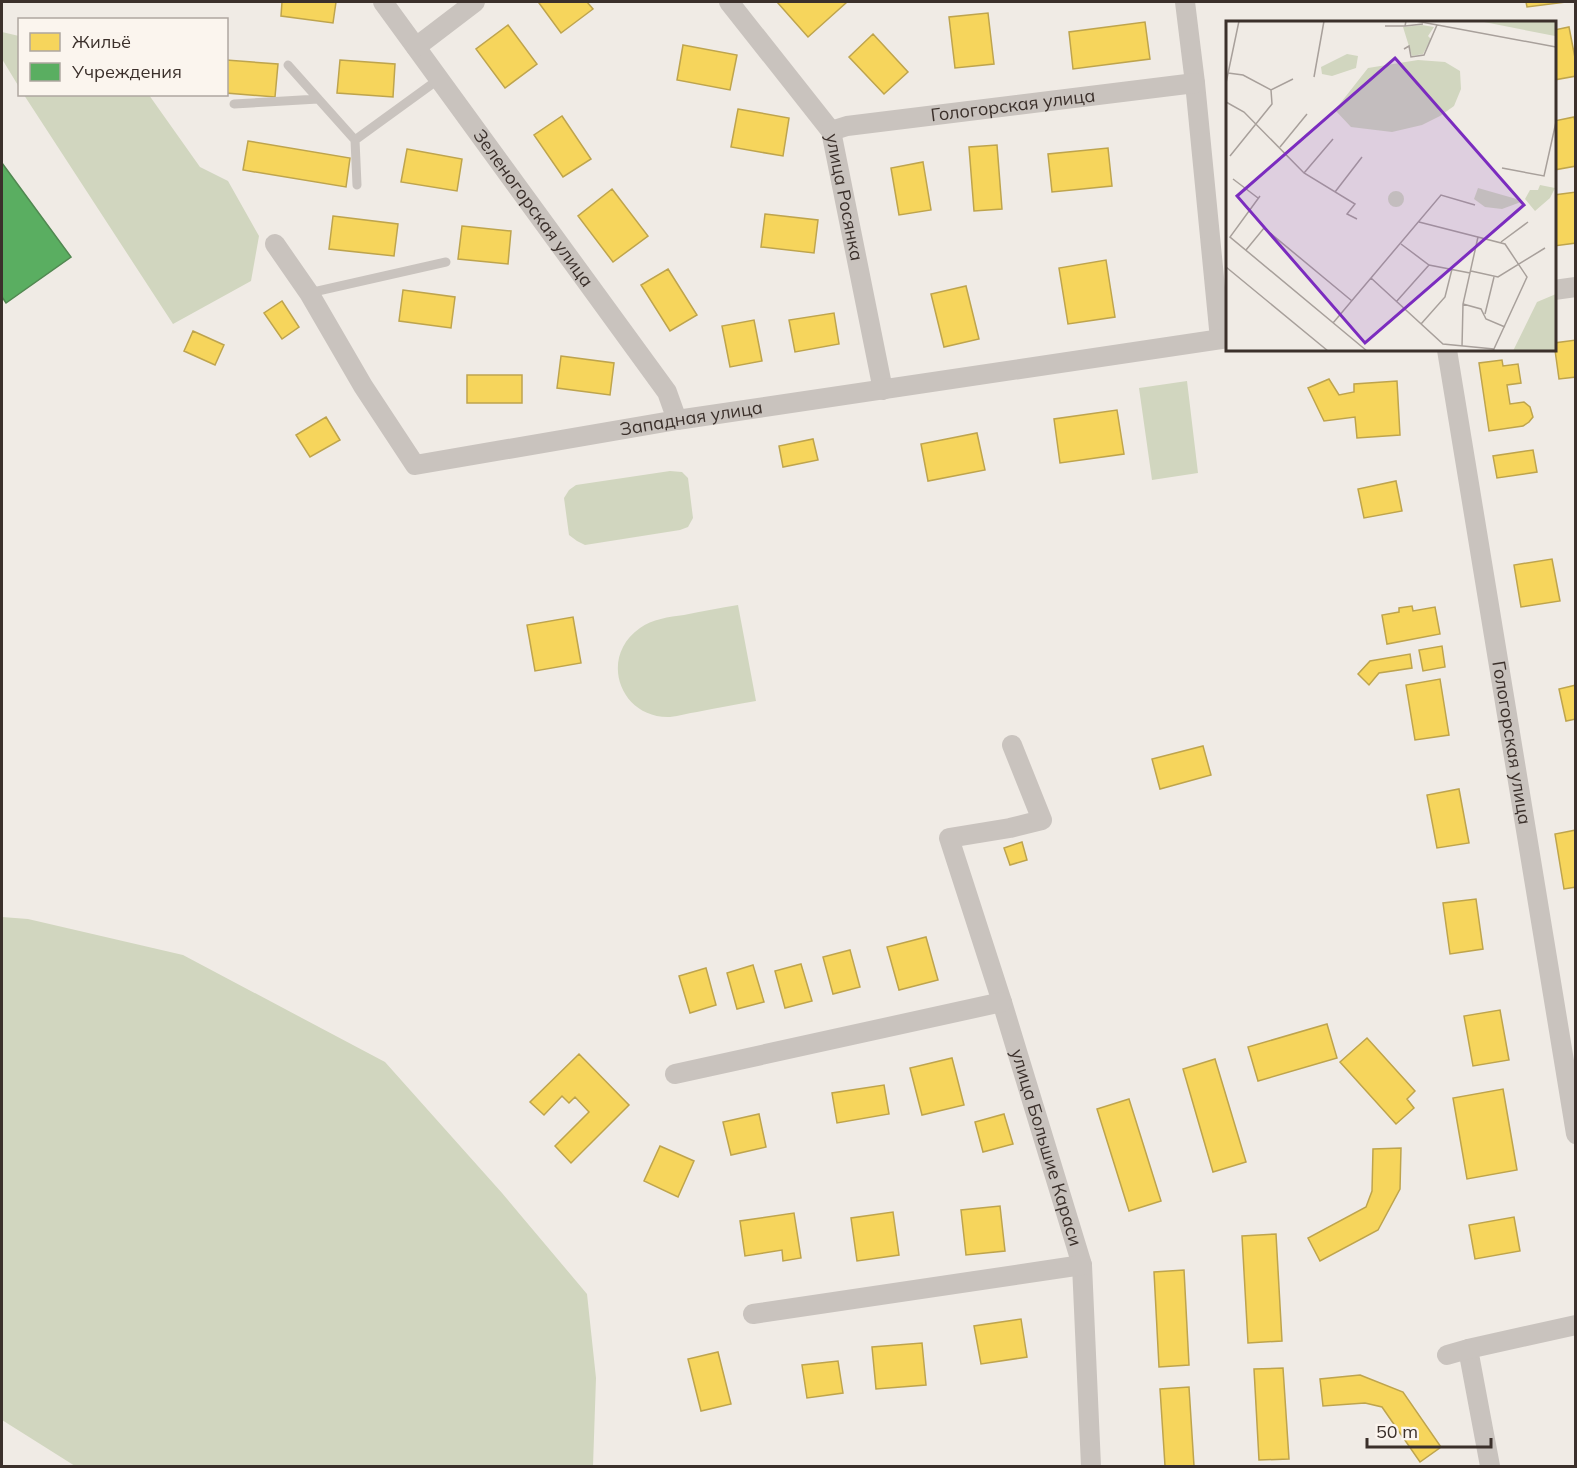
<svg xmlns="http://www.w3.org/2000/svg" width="1577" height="1468" font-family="Mulish,sans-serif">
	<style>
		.green { fill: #d1d6bf }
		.homes { fill: #f6d55c; stroke: #bea44d; stroke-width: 1.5 }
		.public { fill: #5aae61; stroke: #518851; stroke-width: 1.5 }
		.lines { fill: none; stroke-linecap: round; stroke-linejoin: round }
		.service { stroke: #c9c3be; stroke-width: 9 }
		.minor { stroke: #c9c3be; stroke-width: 20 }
		.labels { text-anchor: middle; stroke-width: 6; stroke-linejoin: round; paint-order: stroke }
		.street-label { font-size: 18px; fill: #3b302b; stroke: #fbf5ee }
		.inset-road { fill: none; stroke: #a8a09b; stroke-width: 1.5 }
		.view { fill: #7b2cbf; fill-opacity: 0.15; stroke: #7b2cbf; stroke-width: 3 }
		.inset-edge { fill: none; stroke: #3b302b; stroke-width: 3 }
	</style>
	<rect width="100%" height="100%" fill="#f0ebe5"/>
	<path class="green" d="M2 32 19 36V87L2 59Z
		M24 95H149L200 167 228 181 259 236 251 281 173 324Z
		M1187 381 1198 473 1152 480 1139 388Z
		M670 471 682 472 688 478 693 518 688 527 680 530 585 545 577 541 569 535 564 498 569 490 576 485Z
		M738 605 756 701C737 704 717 708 697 712 689 713 679 716 670 717 620 719 598 657 640 628 652 619 669 617 684 615 702 611 720 608 738 605Z
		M2 917 28 919 183 955 385 1062 502 1193 587 1294 596 1378 593 1466H75L2 1420Z"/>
	<path class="homes" d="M282 2H336L333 23 281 16Z
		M541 2H587L593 9 561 33 539 3Z
		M777 2H847L808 37Z
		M1526 2H1566L1527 7Z
		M988 13 994 64 955 68 949 17Z
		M1145 22 1150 59 1073 69 1069 32Z
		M508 25 537 64 505 88 476 49Z
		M1569 27 1576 63V76L1554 80V30Z
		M873 34 908 72 884 94 849 57Z
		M683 45 737 55 730 90 677 80Z
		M226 60 278 64 275 97 226 93Z
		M340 60 395 64 393 97 337 93Z
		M738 109 789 118 783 156 731 147Z
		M562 116 591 159 563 177 534 135Z
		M1574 117 1576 126V166L1554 170V121Z
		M248 141 350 158 346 187 243 170Z
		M997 145 1002 209 974 211 969 147Z
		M1108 148 1112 186 1052 192 1048 154Z
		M407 149 462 159 457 191 401 182Z
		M923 162 931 210 899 215 891 168Z
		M612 189 648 236 613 262 578 216Z
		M1576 192V243L1554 246V195Z
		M765 214 818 220 814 253 761 247Z
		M333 216 398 224 394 256 329 249Z
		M462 226 511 231 508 264 458 259Z
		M1106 260 1115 317 1068 324 1059 268Z
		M668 269 697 315 670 331 641 285Z
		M966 286 979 339 944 347 931 294Z
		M403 290 455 297 451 328 399 321Z
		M282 301 299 327 282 339 264 313Z
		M834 313 839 344 795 352 789 320Z
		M754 320 762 361 730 367 722 326Z
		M193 331 224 345 215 365 184 351Z
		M1576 340V377L1559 379 1554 343Z
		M561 356 614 363 610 395 557 388Z
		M1502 360 1503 366 1518 364 1521 383 1507 385 1510 404 1524 402 1530 407 1533 417 1529 422 1523 426 1489 431 1479 363Z
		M467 375H522V403H467Z
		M1329 379 1339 395 1354 392V384L1397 381 1400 435 1357 438 1355 417 1324 421 1308 388Z
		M1117 410 1124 454 1060 463 1054 419Z
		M326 417 340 440 310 457 296 435Z
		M977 433 985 470 928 481 921 444Z
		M813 439 818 460 783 467 779 446Z
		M1533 450 1537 472 1497 478 1493 456Z
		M1396 481 1402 511 1364 518 1358 489Z
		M1552 559 1560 601 1521 607 1514 565Z
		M1412 606 1413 611 1435 607 1440 634 1387 644 1382 615 1399 612V608Z
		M573 617 581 663 535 671 527 625Z
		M1442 646 1445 667 1423 671 1419 650Z
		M1410 654 1412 668 1379 673 1369 685 1358 674 1370 661Z
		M1440 679 1449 735 1415 740 1406 685Z
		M1576 685V719L1566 721 1559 689Z
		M1203 746 1211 775 1160 789 1152 759Z
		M1459 789 1469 843 1437 848 1427 795Z
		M1576 830V887L1564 889 1555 834Z
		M1022 842 1027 860 1010 865 1004 848Z
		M1476 899 1483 949 1450 954 1443 903Z
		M926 937 938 980 899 990 887 947Z
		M850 950 860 987 833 994 823 957Z
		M801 964 812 1001 785 1008 775 971Z
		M753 965 764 1002 737 1009 727 973Z
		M706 968 716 1005 690 1013 679 976Z
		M1500 1010 1509 1060 1473 1066 1464 1016Z
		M1327 1024 1337 1058 1258 1081 1248 1047Z
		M1367 1038 1415 1091 1407 1099 1414 1108 1396 1124 1340 1062Z
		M579 1054 629 1105 571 1163 555 1146 589 1112 575 1097 569 1103 562 1096 544 1115 530 1102Z
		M952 1058 964 1105 922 1115 910 1068Z
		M1215 1059 1246 1162 1213 1172 1183 1069Z
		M884 1085 889 1114 837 1123 832 1093Z
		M1503 1089 1517 1170 1467 1179 1453 1098Z
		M1129 1099 1161 1201 1129 1211 1097 1109Z
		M759 1114 766 1147 731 1155 723 1122Z
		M1004 1114 1013 1144 983 1152 975 1122Z
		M660 1146 694 1161 678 1197 644 1181Z
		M1401 1148 1400 1189 1378 1230 1320 1261 1308 1238 1366 1207 1372 1191 1373 1149Z
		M1000 1206 1005 1251 966 1255 961 1210Z
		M893 1212 899 1255 857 1261 851 1218Z
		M794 1213 801 1258 783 1261 782 1250 745 1256 740 1221Z
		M1514 1217 1520 1251 1475 1259 1469 1225Z
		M1276 1234 1282 1341 1248 1343 1242 1236Z
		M1184 1270 1189 1365 1159 1367 1154 1272Z
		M1021 1319 1027 1357 981 1364 974 1326Z
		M922 1343 926 1385 876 1389 872 1347Z
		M718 1352 731 1404 701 1411 688 1359Z
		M838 1361 843 1393 807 1398 802 1365Z
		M1283 1368 1289 1459 1259 1460 1254 1369Z
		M1360 1375 1403 1392 1441 1447 1420 1462 1382 1407 1365 1403 1323 1406 1320 1379Z
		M1189 1387 1194 1466H1165L1160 1389Z"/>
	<path class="public" d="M2 163 71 257 6 303 2 297Z"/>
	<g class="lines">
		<path class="service" d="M288 65 355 140
			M234 104 318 99
			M357 185 355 140 439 79
			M309 293 446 262"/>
		<g class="minor">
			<path id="s1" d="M383 2 667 392 677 420"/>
			<path id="s2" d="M729 2 831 131 883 390"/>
			<path d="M1185 2 1195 83 1220 339"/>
			<path d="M416 47 475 2"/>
			<path id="s3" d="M831 131 847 126 1195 83"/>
			<path id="s4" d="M275 244 309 293 363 386 415 465 677 420 1228 338"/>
			<path d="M1554 290 1576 287"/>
			<path id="s5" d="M1447 350 1576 1134"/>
			<path id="s6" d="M1012 745 1042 820 1010 828 949 838 1002 1002 1082 1265 1091 1466"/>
			<path d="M675 1074 1002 1002"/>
			<path d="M753 1314 1082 1265"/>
			<path d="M1468 1349 1490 1466"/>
			<path d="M1447 1355 1468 1349 1576 1325"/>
		</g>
	</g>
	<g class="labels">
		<g class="street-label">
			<text dy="6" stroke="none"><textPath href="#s3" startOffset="184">Гологорская улица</textPath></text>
			<text dy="6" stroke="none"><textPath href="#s2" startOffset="232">улица Росянка</textPath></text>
			<text dy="6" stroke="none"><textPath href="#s1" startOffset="255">Зеленогорская улица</textPath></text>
			<text dy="6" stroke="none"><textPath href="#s4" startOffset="542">Западная улица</textPath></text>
			<text dy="6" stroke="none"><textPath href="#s5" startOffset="398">Гологорская улица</textPath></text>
			<text dy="6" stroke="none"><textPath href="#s6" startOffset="500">улица Большие Караси</textPath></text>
		</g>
	</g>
	<g transform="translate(1226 21)">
		<rect width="330" height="330" fill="#f0ebe5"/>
		<path d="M253 0H330V15H329ZM196 4 208 6 202 15 205 18 197 33 186 35 177 6ZM121 33 132 35 130 47 106 55 96 53 95 46ZM192 39 219 41 234 50 235 68 228 85 214 95 196 104 166 111 125 106 109 89 142 47ZM314 164 329 167 324 177 309 190 299 178 304 169H312ZM252 167 294 179 295 181 276 188 259 186 248 178ZM162 178a8 8 0 1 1 16 0a8 8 0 1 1-16 0ZM330 273V330H287L311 281Z" fill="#d1d6bf"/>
		<path class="inset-road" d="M190 0 330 26M159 5H179L180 0M179 5 197 3M178 28 183 25 185 36 198 34 211 4M2 52 17 54 45 69 67 58M88 56 98 0M0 62 13 0M0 81 18 91 78 152 129 183 121 193 131 198M54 126 81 93M4 135 46 83 45 69M276 147 318 155 330 101M78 152 107 118M7 158 32 177M109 171 136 136M34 175 4 216 141 330M193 201 279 223 301 256 267 330M275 221 302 201M175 223 203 244 244 252M20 229 38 207 126 280M0 246 102 330M245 250 272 256 319 227M145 257 217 323 268 328M170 281 203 244M237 283 255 288 260 298 279 306M259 293 268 256M107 302 215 174 249 184M195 303 219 276 226 248M236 326 237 283 252 216"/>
		<path class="view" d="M169 37 298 184 139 322 11 175Z"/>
		<rect width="330" height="330" class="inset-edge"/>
	</g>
	<rect width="1577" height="1468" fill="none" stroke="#3b302b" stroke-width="6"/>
	<rect x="18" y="18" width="210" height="78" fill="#fbf5ee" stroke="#aea6a0" stroke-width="1.5"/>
	<rect x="30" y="33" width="30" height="18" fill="#f6d55c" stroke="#aea6a0" stroke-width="1.5"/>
	<text x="72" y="48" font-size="18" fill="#3b302b">Жильё</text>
	<rect x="30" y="63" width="30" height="18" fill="#5aae61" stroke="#aea6a0" stroke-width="1.5"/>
	<text x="72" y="78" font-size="18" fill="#3b302b">Учреждения</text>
	<path d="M1367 1438v9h124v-9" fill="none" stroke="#3b302b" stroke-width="3"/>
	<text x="1376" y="1438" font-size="18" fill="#3b302b" stroke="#fbf5ee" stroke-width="4.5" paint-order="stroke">50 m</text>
</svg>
